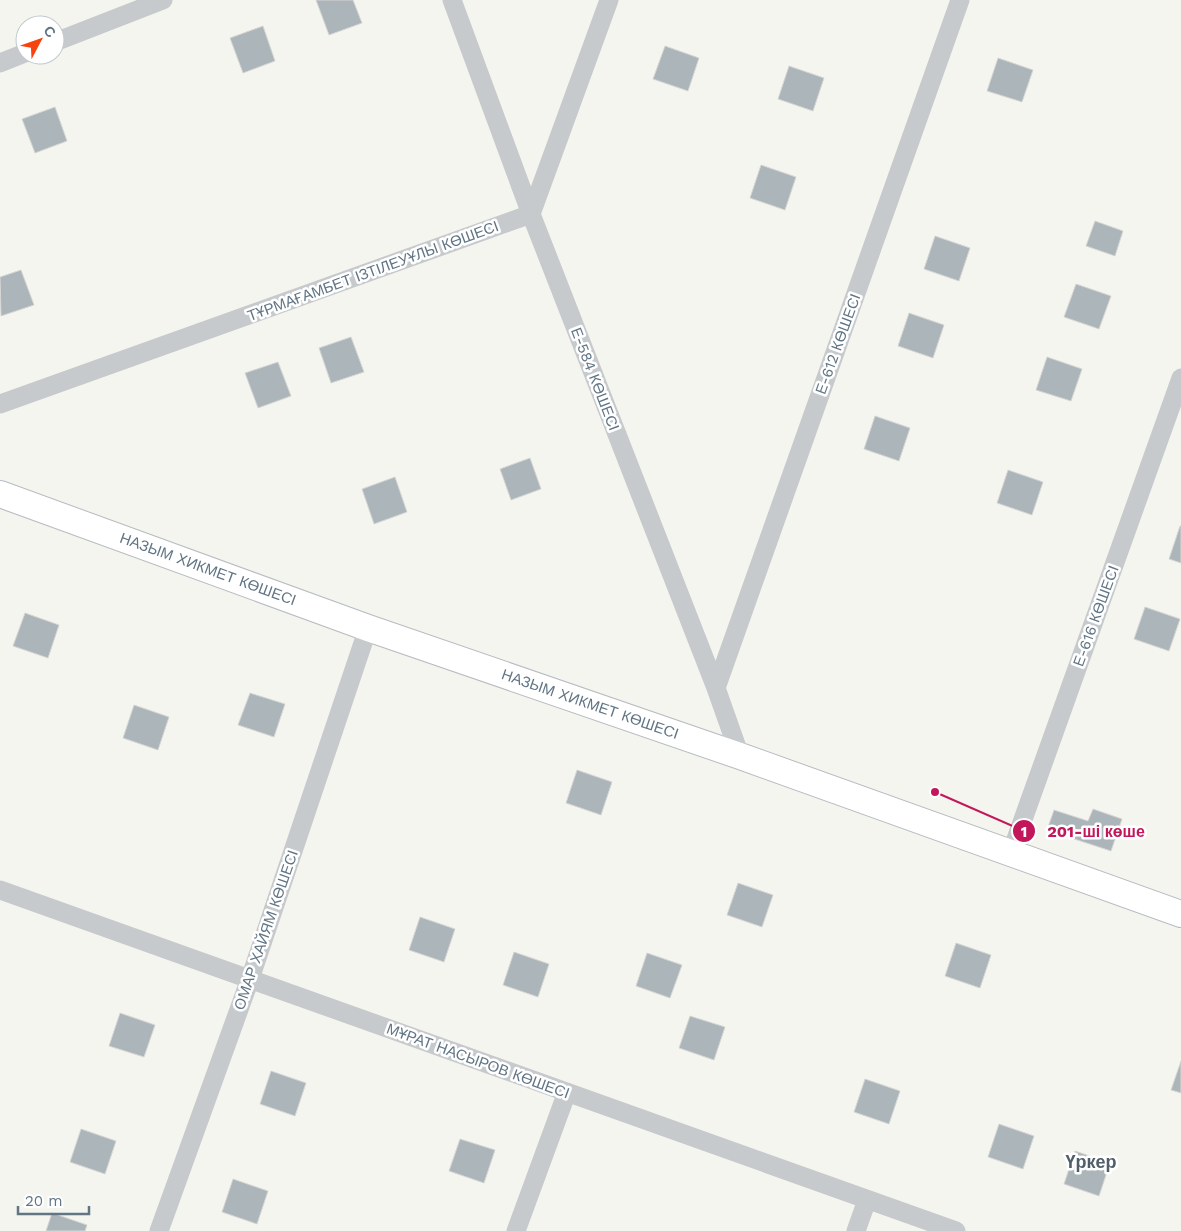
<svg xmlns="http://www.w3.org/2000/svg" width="1181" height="1231" font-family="'Work Sans',sans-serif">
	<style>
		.building { fill: #acb5ba; stroke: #d6d6d3 }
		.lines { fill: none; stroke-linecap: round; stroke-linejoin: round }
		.secondary-casing { stroke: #b6bcc0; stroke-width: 28 }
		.street { stroke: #c7cacd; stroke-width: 19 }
		.secondary { stroke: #fff; stroke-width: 26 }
		.labels { text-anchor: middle; stroke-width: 5; stroke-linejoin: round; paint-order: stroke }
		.street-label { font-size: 15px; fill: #617585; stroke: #fff }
		.quarter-label { font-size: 18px; font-weight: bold; fill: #4f5e69; stroke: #fff }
		.leader { fill: none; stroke: #c2185b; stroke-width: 2 }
		.callout-dot { fill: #c2185b; stroke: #fff; stroke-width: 2 }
		.mark-label { font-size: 15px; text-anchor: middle; font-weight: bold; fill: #fff }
		.callout-label { font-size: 16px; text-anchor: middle; font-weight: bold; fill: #c2185b; stroke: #fff; stroke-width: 5; stroke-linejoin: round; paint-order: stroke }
	</style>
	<rect width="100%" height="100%" fill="#f5f5f0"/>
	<path class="building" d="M316 0H353L362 23 329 35Z
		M263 26 275 61 243 73 230 38Z
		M665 46 699 58 688 91 653 79Z
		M998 58 1033 70 1022 102 987 91Z
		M789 66 824 78 813 111 778 99Z
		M55 107 67 141 35 153 22 119Z
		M761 165 796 177 785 210 750 198Z
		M1095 221 1123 231 1115 256 1086 246Z
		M935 236 970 248 959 281 924 269Z
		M21 270 34 305 1 316 0 277Z
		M1076 284 1111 296 1099 329 1064 317Z
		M909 313 944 325 933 358 898 346Z
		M351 337 364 372 331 383 319 348Z
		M1047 357 1082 369 1071 401 1036 390Z
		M278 362 291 396 258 408 245 373Z
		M875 416 910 428 899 461 864 449Z
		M530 458 541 489 511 500 500 469Z
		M1008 470 1043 482 1032 515 997 503Z
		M395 477 407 512 374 524 362 489Z
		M1180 526H1181V563L1169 559Z
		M1145 607 1180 619 1169 651 1134 639Z
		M25 613 59 625 48 658 13 646Z
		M250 693 285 704 274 737 238 725Z
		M134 705 169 717 158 750 123 738Z
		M577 770 612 782 601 815 566 803Z
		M1093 809 1122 819 1111 851 1047 830 1054 810 1088 821Z
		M738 883 773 895 762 927 727 915Z
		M420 917 455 929 444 962 409 950Z
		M956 943 991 955 980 988 945 976Z
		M514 952 549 964 538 997 503 985Z
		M647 953 682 965 670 998 636 986Z
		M120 1013 155 1025 144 1057 109 1046Z
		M690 1016 725 1027 714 1060 679 1048Z
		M1181 1061V1093L1171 1090Z
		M271 1071 306 1083 295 1116 260 1104Z
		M865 1079 900 1091 889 1124 854 1112Z
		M999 1124 1034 1136 1023 1169 988 1157Z
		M81 1129 116 1141 105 1174 70 1162Z
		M460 1139 495 1150 484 1183 449 1171Z
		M1075 1151 1110 1163 1099 1196 1064 1184Z
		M233 1179 268 1191 257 1224 222 1212Z
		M52 1213 87 1225 85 1231H46Z"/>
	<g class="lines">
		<defs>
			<path id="secondary" d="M0 494 368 628 740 756 1181 914"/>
		</defs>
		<use href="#secondary" class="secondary-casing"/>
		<path class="street" d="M452 0 531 214 716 688 740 756
			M55 42 163 0
			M0 63 25 53
			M0 404 531 214 609 0
			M716 688 960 0
			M1011 853 1181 378
			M0 890 956 1231
			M159 1231 250 979 368 628
			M516 1231 567 1092
			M856 1231 867 1200"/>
		<use href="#secondary" class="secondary"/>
	</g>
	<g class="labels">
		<g class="street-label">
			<text transform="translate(373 271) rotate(-20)" y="5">ТҰРМАҒАМБЕТ ІЗТІЛЕУҰЛЫ КӨШЕСІ</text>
			<text transform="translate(838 344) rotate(-70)" y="5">Е-612 КӨШЕСІ</text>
			<text transform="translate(595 379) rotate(69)" y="5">Е-584 КӨШЕСІ</text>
			<text transform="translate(208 569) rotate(20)" y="5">НАЗЫМ ХИКМЕТ КӨШЕСІ</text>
			<text transform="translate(1096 616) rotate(-70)" y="5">Е-616 КӨШЕСІ</text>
			<text transform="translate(590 704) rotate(19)" y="5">НАЗЫМ ХИКМЕТ КӨШЕСІ</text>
			<text transform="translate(266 930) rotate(-71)" y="5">ОМАР ХАЙЯМ КӨШЕСІ</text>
			<text transform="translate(478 1061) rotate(20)" y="5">МҰРАТ НАСЫРОВ КӨШЕСІ</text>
		</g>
		<g class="quarter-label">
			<text x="1091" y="1168">Үркер</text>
		</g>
	</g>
	<path class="leader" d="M935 792L1024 831"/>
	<g class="callout-dot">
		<circle cx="935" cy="792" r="5"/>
		<circle cx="1024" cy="831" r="12"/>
	</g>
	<g class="mark-label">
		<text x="1024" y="837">1</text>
	</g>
	<g class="callout-label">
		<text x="1096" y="837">201-ші көше</text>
	</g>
	<g transform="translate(40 40) rotate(49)"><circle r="24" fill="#ffffff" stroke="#c0c8ce"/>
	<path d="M0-4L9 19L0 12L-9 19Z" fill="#f64310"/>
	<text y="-8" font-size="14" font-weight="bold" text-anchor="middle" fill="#617585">С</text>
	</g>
	<path d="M18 1206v8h71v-8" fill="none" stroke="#617585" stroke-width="2.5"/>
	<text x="25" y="1206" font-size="15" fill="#617585" stroke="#ffffff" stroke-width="4" paint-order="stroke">20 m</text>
</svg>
